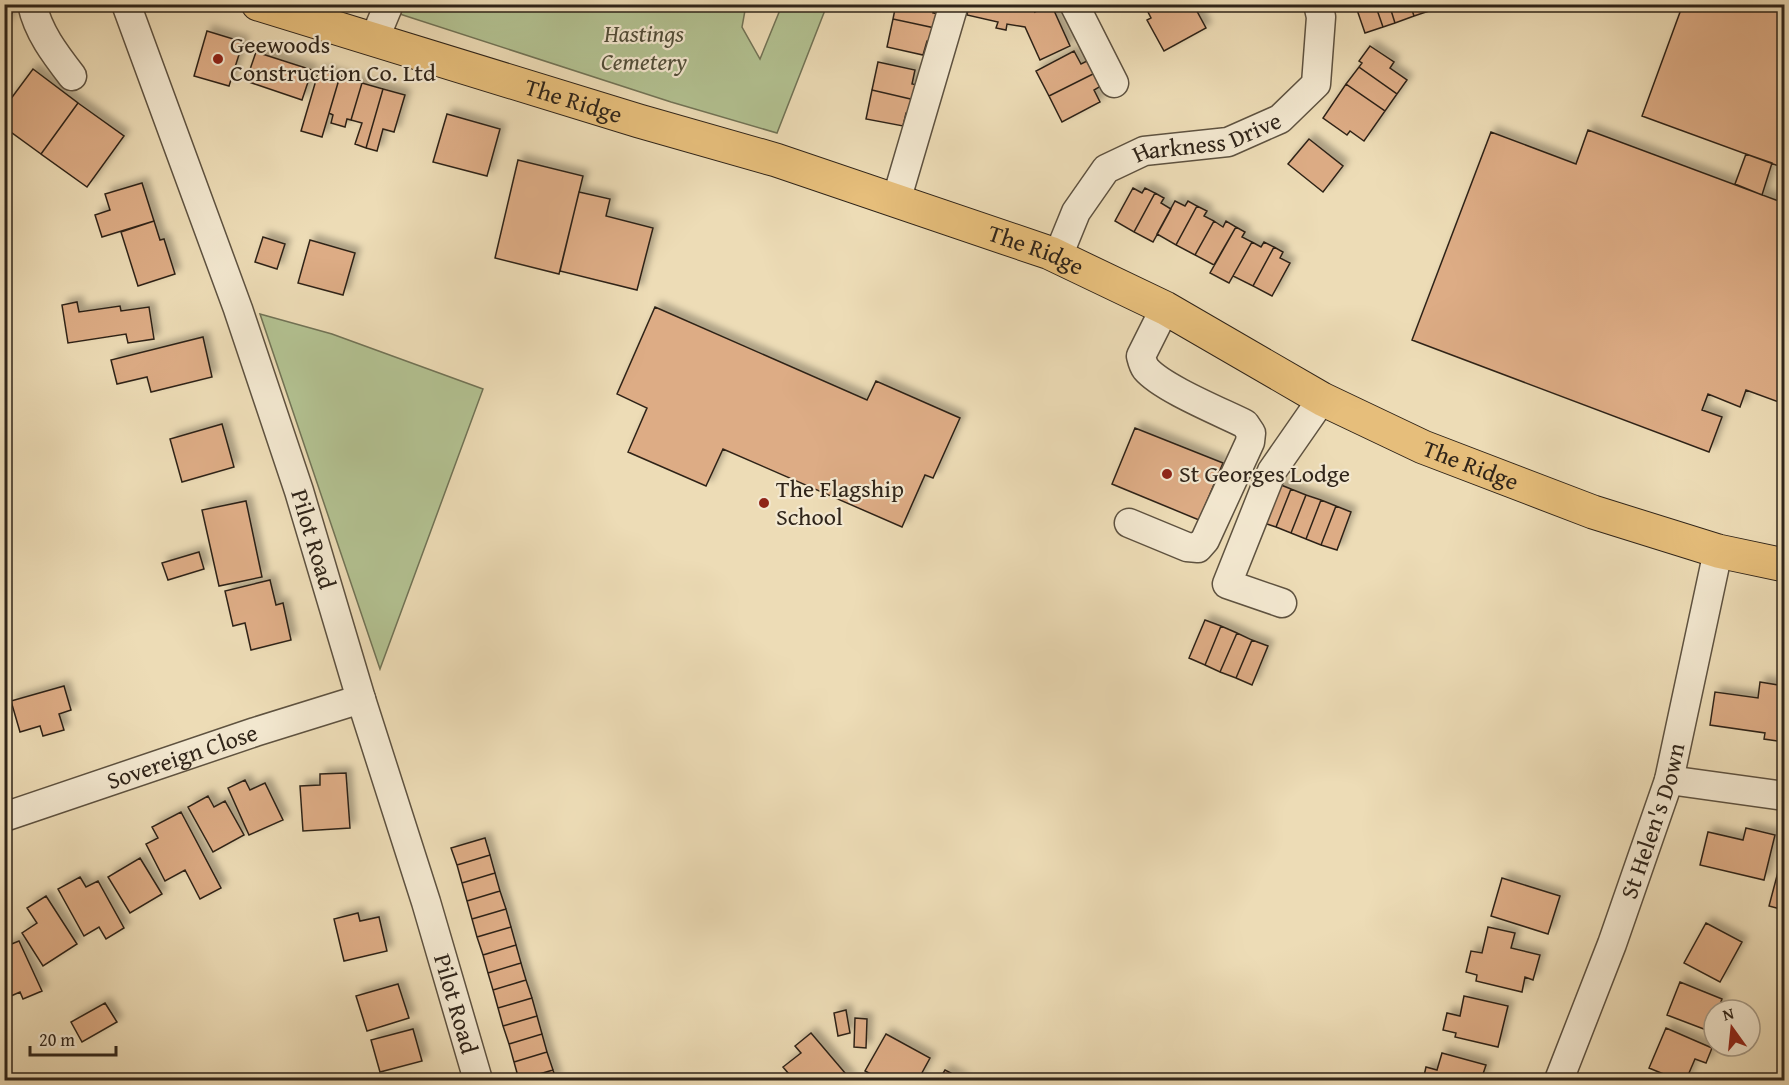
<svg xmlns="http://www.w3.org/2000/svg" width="1789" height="1085" font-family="'Gentium Book Plus',serif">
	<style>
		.green { fill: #b3c292; stroke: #717356; stroke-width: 1.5 }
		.building { fill: #ddac85; stroke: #2f2419; stroke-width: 1.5; filter: url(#shadow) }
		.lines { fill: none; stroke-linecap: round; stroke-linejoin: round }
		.minor-casing { stroke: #5e5240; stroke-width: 31 }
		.major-casing { stroke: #2f2419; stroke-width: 35 }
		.minor { stroke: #f3e8d0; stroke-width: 28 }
		.major { stroke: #e6be7b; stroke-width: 33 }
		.poi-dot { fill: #8f2418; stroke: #f3e8d0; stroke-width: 2 }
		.labels { text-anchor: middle; stroke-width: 4.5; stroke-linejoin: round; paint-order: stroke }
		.park-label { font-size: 24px; font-style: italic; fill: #504c37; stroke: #f3e8d0 }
		.poi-label { font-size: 24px; fill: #2f2419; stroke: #f3e8d0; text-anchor: start }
		.street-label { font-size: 24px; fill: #2f2419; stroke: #f3e8d0 }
	</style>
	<defs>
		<filter id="shadow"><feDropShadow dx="5.5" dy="-5.5" stdDeviation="3" flood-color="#0004"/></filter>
	</defs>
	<rect width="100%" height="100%" fill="#eddcb6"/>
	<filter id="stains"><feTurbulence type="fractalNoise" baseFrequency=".00333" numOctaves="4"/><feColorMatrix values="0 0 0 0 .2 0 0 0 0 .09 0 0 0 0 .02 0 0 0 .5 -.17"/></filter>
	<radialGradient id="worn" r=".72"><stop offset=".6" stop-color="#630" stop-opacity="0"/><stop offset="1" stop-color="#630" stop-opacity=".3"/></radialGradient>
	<path class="green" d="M372 5H746L742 27 760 59 782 5H827L777 133 671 102Z
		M260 314 332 334 483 389 380 669Z"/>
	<path class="building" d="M896 4H935L933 13 939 14 935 28 893 19Z
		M969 4H1036L1035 12 1051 4 1070 46 1040 60 1025 27 1007 24 1006 30 996 28 998 22 967 15Z
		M1149 4H1193L1206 28 1164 51 1147 20 1151 18 1146 8 1150 6Z
		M1355 4H1375L1383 27 1365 33Z
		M1375 4H1389L1395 23 1383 27Z
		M1389 4H1410L1414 16 1395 23Z
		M1410 4H1424L1426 12 1414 16Z
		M1424 4H1438L1439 8 1426 12Z
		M1683 4H1784V168L1642 116Z
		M4 5 14 9 4 28Z
		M893 19 935 28 932 42 927 41 923 55 887 47Z
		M207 31 243 42 229 86 194 76Z
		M1370 46 1394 62 1390 68 1407 80 1397 94 1359 67 1362 63 1359 61Z
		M1074 51 1081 64 1089 60 1095 73 1049 96 1036 71Z
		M256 52 312 70 302 100 246 81Z
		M878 62 915 70 912 84 918 85 915 100 872 90Z
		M1359 67 1397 94 1385 111 1346 84Z
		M33 69 78 103 41 154 4 127V108Z
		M319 70 340 76 322 137 301 131Z
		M1095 73 1101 86 1094 90 1100 102 1062 122 1049 96Z
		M340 76 362 83 351 120 347 119 345 127 331 123 333 115 329 113Z
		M362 83 383 89 366 148 355 144 362 123 351 120Z
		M1346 84 1385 111 1364 141 1350 131 1347 135 1323 118Z
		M383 89 405 95 394 132 383 129 377 151 366 148Z
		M872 90 915 100 912 114 906 113 903 126 866 119Z
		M78 103 124 136 87 187 41 154Z
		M447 114 500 129 487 176 433 162Z
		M1588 130 1784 203V404L1746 390 1740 407 1708 394 1702 410 1722 417 1709 452 1412 340 1491 132 1576 164Z
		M1309 139 1343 166 1323 192 1288 164Z
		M1746 154 1772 163 1762 195 1735 184Z
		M518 160 583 176 559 274 495 258Z
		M142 183 154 221 102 237 95 215 110 210 105 194Z
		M1133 188 1142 193 1145 188 1155 193 1134 232 1115 221Z
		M579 192 610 199 606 216 653 228 637 290 560 271Z
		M1155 193 1164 198 1161 203 1171 209 1153 242 1134 232Z
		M1175 201 1185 206 1188 201 1197 206 1176 245 1157 234Z
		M1197 206 1207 211 1204 216 1214 221 1195 255 1176 245Z
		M154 221 160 240 164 239 175 274 138 286 121 232Z
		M1214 221 1223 227 1226 221 1236 227 1214 265 1195 255Z
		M1236 227 1245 232 1242 237 1252 242 1229 283 1210 273Z
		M263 237 285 244 277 269 255 262Z
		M310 240 355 253 343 295 298 283Z
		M1252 242 1261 247 1264 242 1274 247 1253 286 1233 276Z
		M1274 247 1283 252 1280 258 1290 263 1272 296 1253 286Z
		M77 302 79 312 120 306 121 311 149 307 154 339 128 343 126 334 68 343 62 305Z
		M655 307 867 400 876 381 960 418 933 478 925 475 902 527 723 449 706 486 628 452 647 408 617 394Z
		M203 337 212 377 151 392 147 377 117 384 111 360Z
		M222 424 234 467 182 482 170 439Z
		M1135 428 1223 463 1199 520 1112 484Z
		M1276 483 1291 489 1276 527 1261 522Z
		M1291 489 1306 495 1291 533 1276 527Z
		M1306 495 1321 500 1306 539 1291 533Z
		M1321 500 1336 506 1321 545 1306 539Z
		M246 501 262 577 219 586 202 510Z
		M1336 506 1351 512 1337 550 1321 545Z
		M199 552 204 569 168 580 162 563Z
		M270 580 276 605 283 603 291 640 251 650 245 623 233 626 225 591Z
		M1205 620 1221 626 1205 665 1189 658Z
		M1221 626 1237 633 1220 672 1205 665Z
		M1237 633 1252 640 1236 678 1220 672Z
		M1252 640 1268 646 1252 685 1236 678Z
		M1760 682 1784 686V742L1764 739 1765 733 1710 725 1715 692 1758 698Z
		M64 686 71 710 59 714 64 730 43 736 40 726 20 732 11 701Z
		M346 773 350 828 303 831 300 786 320 785V774Z
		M245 780 250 790 265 783 283 820 249 835 228 788Z
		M208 796 214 807 225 801 244 835 213 852 188 807Z
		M181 812 221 888 200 899 185 870 165 881 146 844 158 838 152 827Z
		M1746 828 1775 835 1764 880 1700 865 1708 832 1743 840Z
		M485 838 490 855 457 865 451 848Z
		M1783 853H1784V910L1769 906Z
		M490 855 495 873 462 883 457 865Z
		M140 858 162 894 130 913 108 877Z
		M495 873 500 891 467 901 462 883Z
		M80 877 86 887 98 881 124 928 106 939 99 927 84 936 58 889Z
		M1502 878 1560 896 1548 934 1491 916Z
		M500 891 506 909 472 919 467 901Z
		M46 896 77 944 43 966 22 933 37 923 27 908Z
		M506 909 511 927 477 937 472 919Z
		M358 913 360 921 379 917 387 951 344 961 334 919Z
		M1706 923 1742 942 1720 982 1684 963Z
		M511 927 516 945 483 955 477 937Z
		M1488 927 1515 933 1511 948 1540 955 1533 980 1525 977 1522 992 1476 981 1477 975 1466 972 1471 951 1482 953Z
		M19 941 42 991 23 999 20 992 4 999V947Z
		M516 945 521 963 488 973 483 955Z
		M521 963 526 980 493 990 488 973Z
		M526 980 532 998 498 1008 493 990Z
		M1680 982 1722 999 1718 1010H1714V1019L1709 1031 1667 1015Z
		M398 984 409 1018 367 1031 356 996Z
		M1464 996 1508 1006 1498 1047 1455 1037 1456 1033 1443 1030 1447 1013 1460 1016Z
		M532 998 537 1016 503 1026 498 1008Z
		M105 1003 117 1022 82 1042 71 1022Z
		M846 1010 850 1033 838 1036 834 1013Z
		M537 1016 542 1034 509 1044 503 1026Z
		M855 1018 867 1019 866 1048 854 1047Z
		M1666 1028 1712 1048 1706 1063 1695 1059 1686 1080H1678L1649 1068Z
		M413 1029 422 1061 380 1072 371 1040Z
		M811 1033 851 1080H794L783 1067 801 1053 795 1046Z
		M542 1034 547 1052 514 1062 509 1044Z
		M886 1034 930 1058 918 1080H882L865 1071Z
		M547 1052 553 1070 519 1080 514 1062Z
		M1442 1053 1486 1065 1481 1080H1423L1426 1067 1437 1070Z
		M553 1070 556 1080H519Z
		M945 1070 964 1080H939Z"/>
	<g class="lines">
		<defs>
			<g id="minor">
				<path d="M32 4C38 32 55 54 72 76"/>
				<path id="s1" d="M126 4 238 309 299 491 361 699 426 902 478 1080"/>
				<path d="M1074 4 1114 83"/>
				<path d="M374 40 389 4"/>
				<path d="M896 201 954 4"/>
				<path id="s2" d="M1058 256 1076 212 1106 169 1144 151 1228 142 1280 119 1316 84 1321 17 1318 4"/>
				<path d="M1129 523 1187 547 1198 548 1205 540 1250 442 1251 433 1245 424C1221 412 1162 388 1146 369 1143 365 1142 360 1141 356L1165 308"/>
				<path d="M1282 603 1227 584 1272 471 1322 399"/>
				<path d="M1669 780 1784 796"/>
				<path id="s3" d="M4 817 255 732 361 699"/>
				<path id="s4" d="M1559 1080 1612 944 1669 780 1718 551"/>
			</g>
			<g id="major">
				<path id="s5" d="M258 4 639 121 776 160 1050 253 1165 308 1322 399 1423 447 1593 512 1718 551 1784 565"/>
			</g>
		</defs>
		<use href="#minor" class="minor-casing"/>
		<use href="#major" class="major-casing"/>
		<use href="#minor" class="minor"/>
		<use href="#major" class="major"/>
	</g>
	<g class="poi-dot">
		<circle cx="218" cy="59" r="6"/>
		<circle cx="1167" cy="474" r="6"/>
		<circle cx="764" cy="503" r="6"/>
	</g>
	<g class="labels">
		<g class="park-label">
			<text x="644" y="42">Hastings<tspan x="644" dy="28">Cemetery</tspan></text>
		</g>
		<g class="poi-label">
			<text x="230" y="53">Geewoods<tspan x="230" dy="28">Construction Co. Ltd</tspan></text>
			<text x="1179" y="482">St Georges Lodge</text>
			<text x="776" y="497">The Flagship<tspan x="776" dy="28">School</tspan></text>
		</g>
		<g class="street-label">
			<text dy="8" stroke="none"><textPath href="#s5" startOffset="330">The Ridge</textPath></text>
			<text dy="8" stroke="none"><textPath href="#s2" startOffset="207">Harkness Drive</textPath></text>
			<text dy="8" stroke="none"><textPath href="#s5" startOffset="816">The Ridge</textPath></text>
			<text dy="8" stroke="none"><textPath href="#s5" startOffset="1302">The Ridge</textPath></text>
			<text dy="8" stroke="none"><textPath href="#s1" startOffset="567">Pilot Road</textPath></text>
			<text dy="8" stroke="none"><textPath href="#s3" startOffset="188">Sovereign Close</textPath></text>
			<text dy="8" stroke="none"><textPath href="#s4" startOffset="276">St Helen's Down</textPath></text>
			<text dy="8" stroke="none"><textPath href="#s1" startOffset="1053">Pilot Road</textPath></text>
		</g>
	</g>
	<rect width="1789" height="1085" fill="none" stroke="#eddcb6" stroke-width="24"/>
	<rect x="6" y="6" width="1777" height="1073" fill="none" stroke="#2f2419" stroke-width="3"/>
	<rect x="12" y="12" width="1765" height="1061" fill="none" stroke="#2f2419" stroke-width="1.5"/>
	<g transform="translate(1732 1028) rotate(345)"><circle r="28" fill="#f3e8d0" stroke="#a59a87" stroke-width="1.5"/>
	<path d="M0-4.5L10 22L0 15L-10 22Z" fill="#8f2418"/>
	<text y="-9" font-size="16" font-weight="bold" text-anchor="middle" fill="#2f2419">N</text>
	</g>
	<path d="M30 1046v9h86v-9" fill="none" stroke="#2f2419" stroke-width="3"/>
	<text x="39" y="1046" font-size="18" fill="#2f2419" stroke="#f3e8d0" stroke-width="4.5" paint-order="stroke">20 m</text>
	<rect width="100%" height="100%" filter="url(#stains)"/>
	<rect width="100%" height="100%" fill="url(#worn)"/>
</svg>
